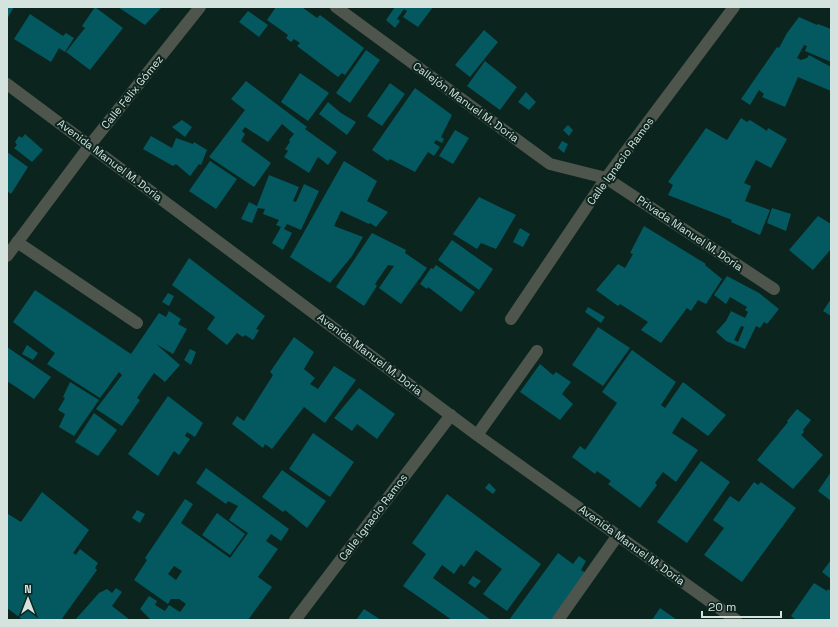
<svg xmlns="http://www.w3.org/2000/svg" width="838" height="627" font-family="'Space Grotesk',sans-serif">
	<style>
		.building { fill: #045961; fill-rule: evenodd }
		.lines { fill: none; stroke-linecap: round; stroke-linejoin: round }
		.lane { stroke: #4e554d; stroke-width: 12 }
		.street { stroke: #4e554d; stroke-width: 12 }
		.labels { text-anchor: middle; stroke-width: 4; stroke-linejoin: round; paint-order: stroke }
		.street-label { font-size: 11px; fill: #d5e3de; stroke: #0b241d }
	</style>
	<rect width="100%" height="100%" fill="#0b241d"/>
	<path class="building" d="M7 7H14L7 19Z
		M95 7 123 28 90 70 66 52 85 28 82 26Z
		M118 7H162L145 25Z
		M276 7H302L317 18 320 15 364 48 345 75 342 73 338 77 297 46 300 43 294 39 291 42 286 38 288 35 267 20Z
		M395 7H433L418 27 403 17 407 11 404 9 397 19 400 21 395 28 386 20Z
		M248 11 268 25 259 37 239 22Z
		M30 14 63 36 66 33 74 38 65 52 59 48 51 62 14 39Z
		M799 17 817 25 818 24 831 29V62L805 51 807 46 804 45 797 58 801 60 807 58 809 55 831 67V91L798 77 785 107 762 97 764 94 759 90 750 105 741 99 777 47 779 48 787 33Z
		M484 30 498 42 470 77 455 65Z
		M366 50 380 60 350 103 336 93Z
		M485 61 517 87 500 110 467 86Z
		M300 73 329 93 308 121 281 102Z
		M246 81 307 127 305 129 337 152 328 165 318 157 309 173 284 157 288 151 285 149 290 142 289 140 294 134 282 124 268 142 245 127 242 131 245 134 241 141 271 163 254 187 209 157 245 110 231 99Z
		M390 83 405 94 382 126 367 116Z
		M415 88 452 115 441 137 444 139 442 143 436 140 434 143 440 147 434 156 428 152 415 172 390 159 388 161 372 150Z
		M526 92 536 102 529 110 518 102Z
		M328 102 341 113 356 122 347 135 319 114Z
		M741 118 747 122 750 120 767 131 768 128 787 139 771 168 756 160 744 183 751 186 745 201 770 210 760 235 731 222 732 220 668 195 673 185 668 182 706 128 727 140Z
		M182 120 192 127 185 137 172 127Z
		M568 125 573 130 569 136 563 130Z
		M455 130 469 138 453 164 439 156Z
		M25 134 43 150 32 162 14 148 17 145 15 142 19 136 22 138Z
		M151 136 172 148 176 138 193 144 194 142 207 150 201 165 199 164 190 176 176 164 173 166 143 149Z
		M562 141 568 144 564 153 558 148Z
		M7 152 28 167 11 194 7 191Z
		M210 161 237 179 216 209 189 191Z
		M344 161 377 181 367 201 388 212 376 227 370 223 369 224 341 211 334 226 363 237 352 256 330 283 290 257Z
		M269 175 299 187 293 201 296 202 304 184 319 191 301 230 287 224 284 229 292 233 283 250 272 243 281 227 276 225 279 220 263 214 265 209 258 208 252 223 241 219 249 202 257 206Z
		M479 197 516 215 496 249 481 243 477 249 453 234Z
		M772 208 791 214 786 231 767 223Z
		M818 216 831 224V249L813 270 789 250Z
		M644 226 706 264 705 265 722 279 706 304 698 300 691 311 687 308 661 343 641 330 648 322 620 304 618 306 596 290 618 264 625 268 633 254 630 253Z
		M520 228 530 234 523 247 513 242Z
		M372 233 406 250 405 253 427 268 401 304 379 288 394 266 388 265 375 284 377 286 364 306 336 287Z
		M452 240 493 269 479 290 438 260Z
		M189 258 265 316 256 329 259 330 253 340 245 335 243 337 237 333 227 345 207 329 215 317 172 285Z
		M436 265 475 292 461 312 428 287 427 289 420 284 431 268 433 269Z
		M727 276 759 293 779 309 767 324 764 322 760 328 756 326 745 349 726 341 716 332 726 321 731 311 745 318 748 312 745 310 747 307 730 297 726 304 714 295ZM741 326 744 327 738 342 734 340Z
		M35 290 131 354 159 313 166 317 169 311 181 319 178 324 187 329 173 354 156 344 180 365 165 382 154 373 137 398 140 400 122 426 96 409 122 375 119 372 100 398 47 364 55 353 13 322Z
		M168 293 174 296 169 306 162 302Z
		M831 299V316L823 311Z
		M588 307 605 317 601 323 585 312Z
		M598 327 630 348 603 386 572 365Z
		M294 337 314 352 304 369 315 378 310 384 318 389 334 366 356 380 325 423 304 407 272 449 265 444 263 448 232 424 237 416 244 421 273 375 270 372Z
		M27 345 38 353 33 360 22 354Z
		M7 347 51 377 34 399 7 381Z
		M190 349 196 352 191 365 184 360Z
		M632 350 676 382 661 405 665 408 683 382 726 415 708 436 682 417 672 433 698 450 676 482 663 472 655 483 657 485 640 508 608 484 611 481 597 471 595 474 572 457 580 446 585 450 617 403 602 392Z
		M540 364 553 375 556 372 571 382 562 394 573 404 560 420 520 392Z
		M70 382 99 400 74 436 59 427 65 414 58 410 65 398 63 397Z
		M359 388 395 414 377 439 357 424 352 431 334 418Z
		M168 396 203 423 195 437 187 432 185 436 190 439 179 455 174 451 158 476 128 454Z
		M797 409 811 420 803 430 804 432 801 435 823 455 793 489 757 460 788 422 787 421Z
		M94 413 117 430 98 456 75 442Z
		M313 433 354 462 330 497 289 469Z
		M701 461 730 482 687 543 657 522Z
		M206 468 289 529 281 541 271 534 266 541 278 549 258 577 272 587 248 620H151L140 609 149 596 157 601 155 605 165 611 169 605 180 612 186 604 179 599H171L168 604 134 580 147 560 145 558 185 499 193 504 181 523 230 558 248 533 229 520 238 506 228 501 226 504 196 483ZM174 566 182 571 176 580 168 574Z
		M282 470 326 501 307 528 285 510 283 512 262 497Z
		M831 472V501L818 491Z
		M754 482 758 485 761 482 796 508 742 582 704 555 724 528 713 520 730 496 739 502Z
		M489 483 496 490 493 494 485 488Z
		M42 492 89 530 73 553 76 555 80 549 98 563 95 568 97 570 61 620H23L7 608V516L8 514 21 522Z
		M447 494 541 564 507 611 483 594 502 569 476 550 464 567 461 564 454 574 442 565 433 578 491 620H452L403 586 426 554 412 543Z
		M137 510 145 514 140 523 132 518Z
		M217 513 245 534 230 555 202 535Z
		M558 553 573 564 579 556 586 561 581 570 586 573 552 620H509Z
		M831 560V579L822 572Z
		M473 576 481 581 475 588 468 583Z
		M814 583 827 591 828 589 831 591V620H796L791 616Z
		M116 588 122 592 112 606 130 620H75L99 593 107 589 112 593Z
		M660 608 677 620H652Z
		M364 609 381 620H356Z"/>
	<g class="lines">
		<path class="lane" d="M336 7 550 164 606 178
			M17 242 137 323
			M558 620 618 535"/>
		<path class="street" d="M7 84 477 435 736 620
			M606 178 774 289
			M7 256 90 145 200 7
			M511 319 606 178 734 7
			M477 435 537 351
			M295 620 451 415"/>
	</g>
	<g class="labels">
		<g class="street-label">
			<text transform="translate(132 92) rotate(-51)" y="4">Calle Félix Gómez</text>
			<text transform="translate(466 102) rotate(36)" y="4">Callejón Manuel M. Doria</text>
			<text transform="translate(110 160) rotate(37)" y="4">Avenida Manuel M. Doria</text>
			<text transform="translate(620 161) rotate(-54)" y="4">Calle Ignacio Ramos</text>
			<text transform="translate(690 233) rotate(34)" y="4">Privada Manuel M. Doria</text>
			<text transform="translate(370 354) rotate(37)" y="4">Avenida Manuel M. Doria</text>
			<text transform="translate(373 517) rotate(-53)" y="4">Calle Ignacio Ramos</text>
			<text transform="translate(632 545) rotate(36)" y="4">Avenida Manuel M. Doria</text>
		</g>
	</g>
	<rect width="838" height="627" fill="none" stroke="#d5e3de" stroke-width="16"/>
	<g transform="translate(28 599)" stroke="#0b241d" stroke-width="3" paint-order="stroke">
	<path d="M0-3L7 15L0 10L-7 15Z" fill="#d5e3de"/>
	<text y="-6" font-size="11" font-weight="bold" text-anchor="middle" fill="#d5e3de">N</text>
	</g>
	<path d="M702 611v6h79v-6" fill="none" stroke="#d5e3de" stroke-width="2"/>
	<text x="708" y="611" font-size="12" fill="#d5e3de" stroke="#0b241d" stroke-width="3" paint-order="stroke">20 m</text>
</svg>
